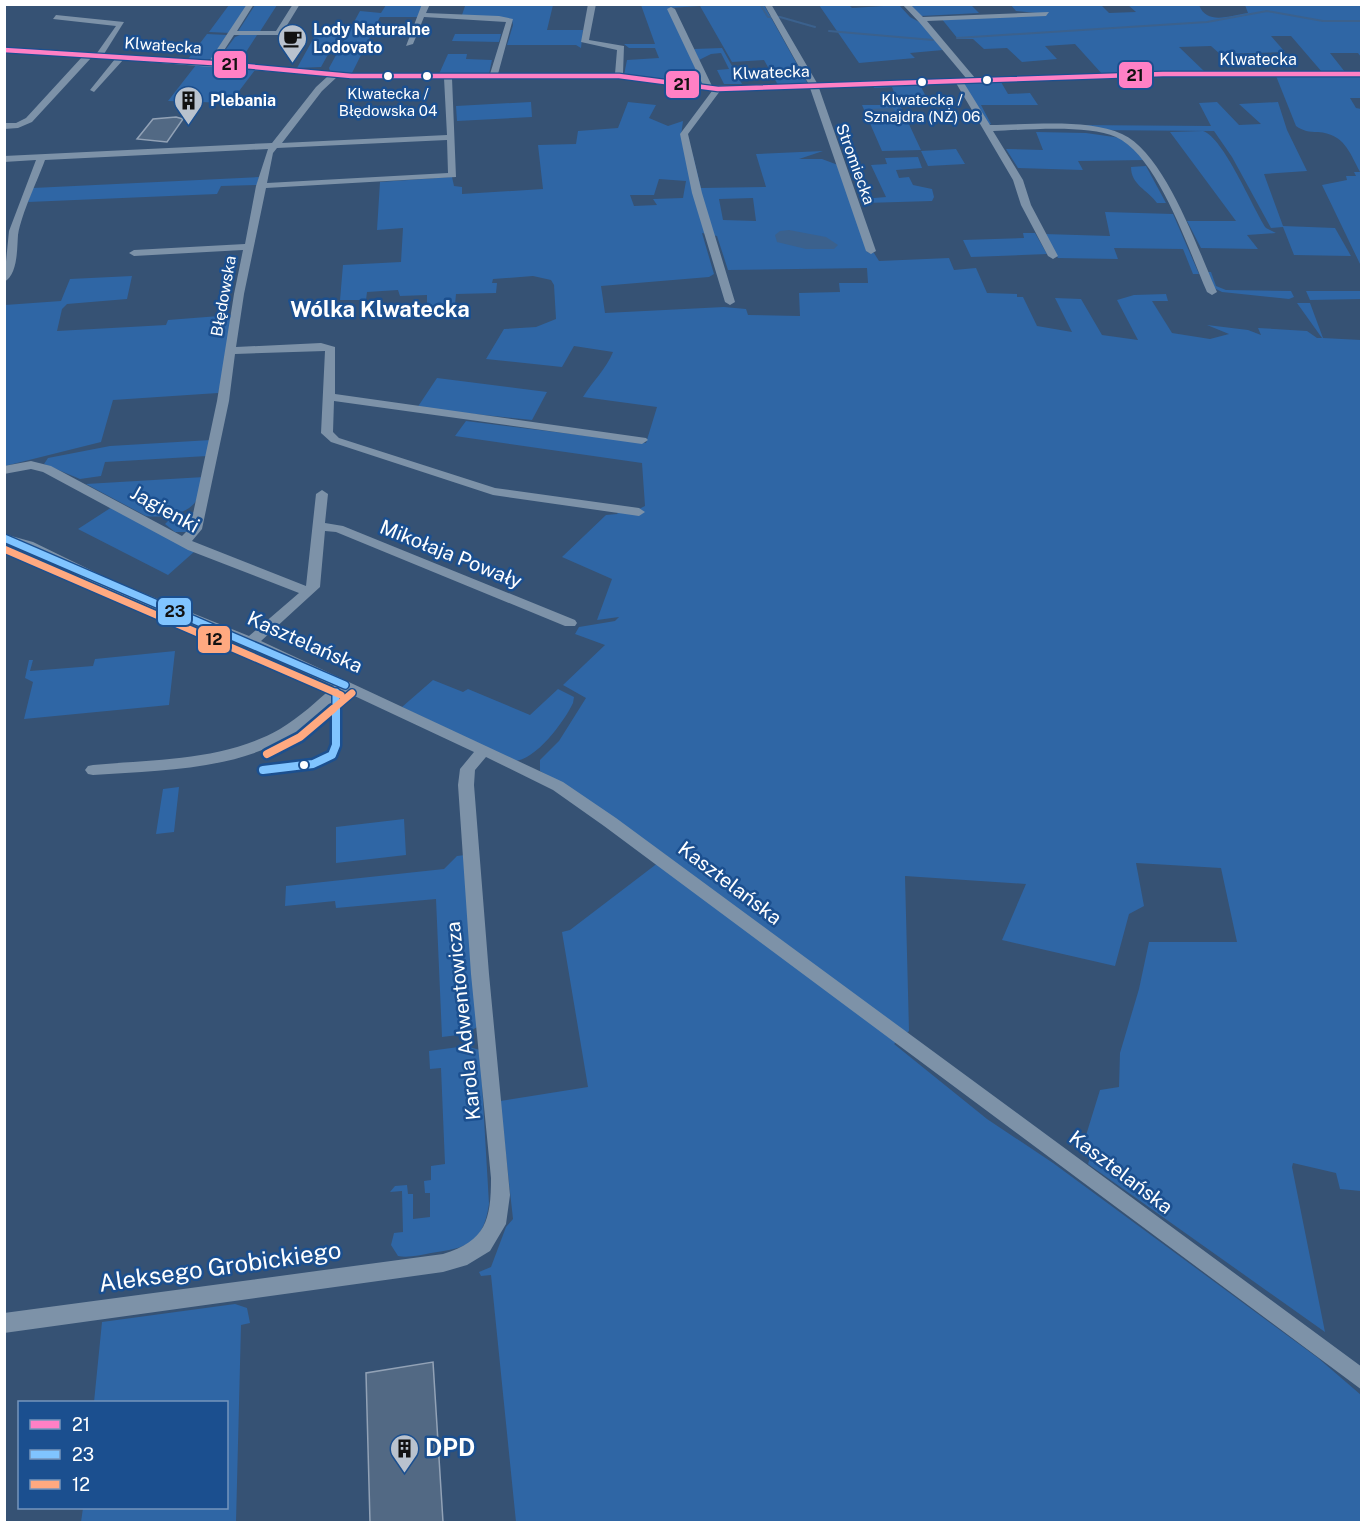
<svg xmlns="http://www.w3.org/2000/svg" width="1366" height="1527" font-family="'Public Sans',sans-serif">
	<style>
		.green { fill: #2f66a5; fill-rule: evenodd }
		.water { fill: #3b618d }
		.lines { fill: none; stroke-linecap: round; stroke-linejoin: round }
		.stream { stroke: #3b618d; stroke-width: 2 }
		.building { fill: #526984; stroke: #92a2b6; stroke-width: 1.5 }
		.street { fill: #7d92a8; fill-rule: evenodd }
		.bus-1-casing { stroke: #1b4f8f; stroke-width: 7 }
		.bus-2-far1-casing { stroke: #1b4f8f; stroke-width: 10 }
		.bus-2-casing { stroke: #1b4f8f; stroke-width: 13 }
		.bus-3-far1-casing { stroke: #1b4f8f; stroke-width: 10 }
		.bus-3-casing { stroke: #1b4f8f; stroke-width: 13 }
		.bus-1 { stroke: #ff80c5; stroke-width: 4.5 }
		.bus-2-far1 { stroke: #80c4ff; stroke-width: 7 }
		.bus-2 { stroke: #80c4ff; stroke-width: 8 }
		.bus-3-far1 { stroke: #ffa980; stroke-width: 7 }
		.bus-3 { stroke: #ffa980; stroke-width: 8 }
		.bus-dot { fill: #fff; stroke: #1b4f8f; stroke-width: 2 }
		.labels { text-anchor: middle; stroke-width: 5; stroke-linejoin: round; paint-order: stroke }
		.far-bus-label { font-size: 15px; fill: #fff; stroke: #1b4f8f }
		.far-poi-label { font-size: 16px; font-weight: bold; fill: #fff; stroke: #1b4f8f; text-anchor: start }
		.far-street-label { font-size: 16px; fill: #fff; stroke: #1b4f8f }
		.street-label { font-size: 20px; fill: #fff; stroke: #1b4f8f }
		.far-district-label { font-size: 22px; font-weight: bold; fill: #fff; stroke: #1b4f8f }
		.near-street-label { font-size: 24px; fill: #fff; stroke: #1b4f8f }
		.near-poi-label { font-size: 24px; font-weight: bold; fill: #fff; stroke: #1b4f8f; text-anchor: start }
		.line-badge { stroke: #1b4f8f; stroke-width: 2 }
		.pale-badge-label { font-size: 16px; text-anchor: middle; font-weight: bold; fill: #111 }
	</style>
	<rect width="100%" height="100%" fill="#365274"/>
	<path class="green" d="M430 4 553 5 547 30H583L581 48 576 45H507L513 25 512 20 462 15 465 6Z
		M1010 4 1101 5 1109 13 1136 12 1128 5H1199C1207 26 1231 15 1248 13L1245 5H1361V57L1358 53H1330L1345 72H1322L1291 36H1271L1285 52 1220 54 1211 46 1179 47 1205 72 1103 75 1075 44 1045 46 1057 59 1022 62 1007 48 984 49 973 39H958L941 18 1048 14 1016 11Z
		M229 5H251L231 33 209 32Z
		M255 5H277L259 33H237Z
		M386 5H424L419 17H380L351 75 330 71 329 68 360 11 381 13Z
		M641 5H764L808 84 778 85 764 60 732 62 700 6 669 8 706 85 624 75 627 60 659 58 655 48H629L624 44H655Z
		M819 5H849L852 8 899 5 910 17 921 23 943 50 910 53 915 58 859 63Z
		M907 5H971L979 13 921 16Z
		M317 32 340 33 321 67 297 68Z
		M207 34 227 35 212 59H188Z
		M455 34H501L499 42 452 41Z
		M240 35H257L239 63 217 61 235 37Z
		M722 48 742 84H724L717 70 729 69 721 53 711 54 699 60 694 49Z
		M448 54H467L466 59 492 60 489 74H439Z
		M196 65 255 70 230 103 168 101Z
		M1276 76 1361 77V98H1350L1356 108 1361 109V266L1322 185 1347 180 1346 176H1356L1354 172H1360C1349 151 1344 134 1318 132 1309 132 1303 131 1296 126Z
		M1001 82 1008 94 1030 93 1038 105H981L991 124 987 125 963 83Z
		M931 84 921 87 930 104 900 105 921 150 882 151 862 105H899L892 87 874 88 873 85Z
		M531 102 532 117 457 121 456 106Z
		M628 102 656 105 649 118 668 126 683 121 681 136 687 156H693L701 188 766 187 756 154 823 151 799 159H822L838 165 867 252 874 253 879 261 949 258 954 270 976 268 987 293 1017 294V297H1023L1037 326 1072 332 1055 298 1081 299 1102 335 1138 340 1117 300 1134 295 1166 294 1168 301H1152L1172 333 1210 339 1229 334 1207 325 1248 330 1261 335 1258 328 1307 331 1317 338H1322L1297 303H1310L1323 338 1361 340V1191L1340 1189 1336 1173 1293 1163 1292 1167 1325 1332 1088 1164 1092 1151 1083 1145 1100 1090 1119 1087 1120 1053 1139 989 1149 942H1237L1221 868 1136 863 1144 906 1129 914 1115 966 1002 940 1026 884 905 876 909 1031 894 1044 987 1119 1053 1163 1318 1358 1361 1395V1522H516L491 1275 481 1276 479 1272 491 1267 506 1227 513 1219 500 1101 588 1087 562 932 570 930 667 856 589 801 540 771V760L559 741 586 698 563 685 605 645 575 634 579 627 615 621 619 617 597 620 612 579 562 557 606 515 617 514 623 507 639 509 645 506 642 463 455 436 466 421 646 443 657 407 583 397C593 381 606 369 613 352L574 346 562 367 486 359 504 329 536 327 556 319 554 285 551 280 533 276 493 279 492 283H497L496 293 456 294 455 305 427 306V295L400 296 398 290 367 292 366 300H340L343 265 401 262 403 228 377 230 380 182 452 177 454 186 462 187V194L543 189 538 145 576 144 578 131 618 128ZM659 179 686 181 683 198 653 199 657 205 634 206 630 195H654ZM753 198 756 221 723 220 719 199ZM702 233 717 236 728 270 867 268 868 283H839L840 292 799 293 800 316 748 315 746 309 724 307 605 313 601 286 709 277 714 274Z
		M1217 102 1239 125 1261 124 1239 104 1278 102 1287 130 1307 171 1264 174 1283 226 1335 228 1351 256 1294 255 1283 227 1271 228 1232 157 1214 131 1088 130 1072 125 1211 126 1199 103Z
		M1203 131C1224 138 1252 207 1266 228L1276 233 1247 235 1258 249 1201 248 1187 221H1236L1170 132Z
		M1036 132 1086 133 1121 138 1146 160 1078 161 1083 170 1018 168 1006 149 1043 150Z
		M956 149 965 164 928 166 921 151Z
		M918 157 922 168 896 170 899 178 909 177 913 185 932 189 934 197 932 201 865 203 863 199 886 197 871 165 887 164 885 158Z
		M1146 166 1166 203H1157C1148 190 1131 185 1131 167Z
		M259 177 257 185 221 186 217 194 28 202 33 188Z
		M1105 212 1173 214 1199 274H1193L1183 249 1114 248 1118 259 1058 258 1044 234 1110 236Z
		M1023 233H1035L1047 254 971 257 963 240 1024 238Z
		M1206 272H1211L1216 286 1226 290 1291 291 1294 297 1289 299 1222 292 1214 288Z
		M132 276 127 299 67 304 62 309 57 331 166 325 168 320 232 315 225 369 218 393 113 400 101 442 5 466V305L61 301 70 279Z
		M1306 291H1361V299L1310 300Z
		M437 378 547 392 532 420 417 408Z
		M211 440 207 456 105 462 101 476 80 479 44 464 48 458 110 446Z
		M204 477C202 484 200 494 196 501 187 515 161 518 146 516L86 484Z
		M112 507 195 551 168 575 78 529Z
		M198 511 189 532H175L165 524 168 521Z
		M175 651 169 705 24 719 33 682 25 678 29 660H33L30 671 93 666 95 659Z
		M433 680 463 692 468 689 530 715 558 689 574 697 573 703C564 722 535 761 514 761L402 707Z
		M179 787 174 832 156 834 163 789Z
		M404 819 406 855 336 863V827Z
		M465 855 477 1027 466 1034 442 1037 436 899 336 908 335 901 285 906 286 886 444 869 457 856Z
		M466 1046 480 1050 489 1204C483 1244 467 1248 431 1253 421 1255 408 1258 398 1256L391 1245 394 1233 403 1232 402 1191 390 1192 395 1186 407 1185 408 1194H413V1219L430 1217V1193H425L424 1181 431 1180V1166L445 1164 441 1068 430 1069 429 1051Z
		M235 1304 247 1308 250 1323 241 1325 236 1522H81L83 1508H226V1402H94L102 1322Z"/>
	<path class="water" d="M893 108 900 119 891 123 875 120 869 109Z
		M789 230 826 237 838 245 834 249H806L777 242 775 235 780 231Z"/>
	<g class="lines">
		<path class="stream" d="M662 4H682
			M760 4 768 17H780L815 27
			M829 31 933 40
			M957 38 1207 22 1267 11 1323 21H1362"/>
	</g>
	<path class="building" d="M176 117 183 119 167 142 137 139 153 119Z
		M433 1362 443 1522H370L366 1373Z"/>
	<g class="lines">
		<path class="street" d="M247 4H254L237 31H276L293 4H300L281 35H234L217 61 351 74H490L506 22 424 17 413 44 406 46 422 4H430L426 13 499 16 513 19 498 74H615L617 50 581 42 588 4H596L589 40 624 46 623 74 703 85 667 9 671 7 675 9 712 86 808 83 764 4H771L817 83 966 78 919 22 902 4H910L923 17 1049 12 1046 16 927 21 975 78 1163 72H1362V76H1163L964 83 990 125C1028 125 1087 118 1122 134 1165 153 1198 250 1217 292L1212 295 1207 292C1189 251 1158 156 1116 137 1087 124 1025 130 993 131L1023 180 1031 205 1058 256 1053 259 1048 256 1021 205 1013 180 956 83 819 88 876 251 871 254 866 251 810 88 720 91 688 134 702 193 735 302 730 305 725 302 692 193 680 134 712 91 619 78H452L456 177 266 188 244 294 236 347 321 343 335 347V394L646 438 648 440 642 444 334 401 333 432 339 438 495 488 639 508 645 512 639 516 493 495 331 442 321 433 325 351 235 354 229 401 202 529 192 541 306 586 316 494 322 490 328 494 325 523 343 526 575 620 577 623 575 626H565L336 532 325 531 320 587 261 641 563 782 616 818 1362 1367V1390L604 826 553 790 486 757 475 770 474 785 489 974 510 1195 506 1224 490 1251 467 1265 443 1272 4 1333V1313L443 1254C486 1241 491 1220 491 1178L471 974 458 785 460 769 474 752 346 692C329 707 312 723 293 735 233 771 161 770 93 775L88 774 85 770 88 766 93 765C156 759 224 761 280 729 300 717 317 701 334 686 258 651 181 620 104 587 70 573 40 553 4 542V534L33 542 111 580 249 636 299 593 188 550 43 472 31 469 4 474V466L31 461 51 466 182 536 190 528 217 401 234 294 243 250 134 256 129 253 134 250 245 244 256 186 268 149 45 160C37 182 22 212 18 235 17 248 18 275 4 282L9 231 36 160 4 162V156L272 143 316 87 328 76 123 60 94 92 90 90 115 59 91 58 32 122 18 128 4 129V123H16L26 118 82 57 4 52V48L97 53 116 26 53 19 56 15 124 22 104 54 210 60ZM337 77 444 78 447 135 282 143 322 91ZM447 140 448 173 267 183 273 153 277 148Z"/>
		<defs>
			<path id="bus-1" d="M4 50 212 63 351 76H619L718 89 1163 74H1362"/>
			<path id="bus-2-far1" d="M4 538 345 685
				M336 692V710"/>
			<path id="bus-2" d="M263 770 313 764 332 755 336 745V709"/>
			<path id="bus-3-far1" d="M4 549 341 695
				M332 710 352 693"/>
			<path id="bus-3" d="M267 754 300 737 333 709"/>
		</defs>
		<use href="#bus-1" class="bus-1-casing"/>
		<use href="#bus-2-far1" class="bus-2-far1-casing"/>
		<use href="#bus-2" class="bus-2-casing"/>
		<use href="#bus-3-far1" class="bus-3-far1-casing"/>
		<use href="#bus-3" class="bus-3-casing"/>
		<use href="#bus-1" class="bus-1"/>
		<use href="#bus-2-far1" class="bus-2-far1"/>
		<use href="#bus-2" class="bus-2"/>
		<use href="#bus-3-far1" class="bus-3-far1"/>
		<use href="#bus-3" class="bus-3"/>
	</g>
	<defs>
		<symbol id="cafe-pin" viewBox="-11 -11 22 30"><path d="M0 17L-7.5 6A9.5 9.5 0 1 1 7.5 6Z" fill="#b9c2ce" stroke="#1b4f8f"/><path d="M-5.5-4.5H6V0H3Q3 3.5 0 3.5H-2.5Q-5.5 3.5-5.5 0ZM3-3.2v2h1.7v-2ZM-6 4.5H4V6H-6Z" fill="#111"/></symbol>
		<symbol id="building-pin" viewBox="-11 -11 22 30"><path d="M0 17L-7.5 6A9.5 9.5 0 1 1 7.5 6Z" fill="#b9c2ce" stroke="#1b4f8f"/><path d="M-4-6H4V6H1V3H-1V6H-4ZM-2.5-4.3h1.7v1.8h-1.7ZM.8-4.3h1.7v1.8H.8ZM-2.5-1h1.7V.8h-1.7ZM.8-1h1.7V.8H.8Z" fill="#111"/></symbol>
	</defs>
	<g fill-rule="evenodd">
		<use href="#cafe-pin" x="276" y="22" width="33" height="45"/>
		<use href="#building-pin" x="172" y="84" width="33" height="45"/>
		<use href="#building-pin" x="388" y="1432" width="33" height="45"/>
	</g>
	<g class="bus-dot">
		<circle cx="388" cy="76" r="5"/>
		<circle cx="427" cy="76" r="5"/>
		<circle cx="987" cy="80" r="5"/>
		<circle cx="922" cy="82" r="5"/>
		<circle cx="304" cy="765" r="5"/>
	</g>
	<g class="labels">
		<g class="far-bus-label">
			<text x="388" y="99">Klwatecka /<tspan x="388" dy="17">Błędowska 04</tspan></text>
			<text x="922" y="105">Klwatecka /<tspan x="922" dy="17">Sznajdra (NŻ) 06</tspan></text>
		</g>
		<g class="far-poi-label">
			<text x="313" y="35">Lody Naturalne<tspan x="313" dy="18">Lodovato</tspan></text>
			<text x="210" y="106">Plebania</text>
		</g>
		<g class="far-street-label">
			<text transform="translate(163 45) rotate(4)" y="6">Klwatecka</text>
			<text x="1258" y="65">Klwatecka</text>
			<text transform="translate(771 72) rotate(-2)" y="6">Klwatecka</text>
			<text transform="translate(856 164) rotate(70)" y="6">Stromiecka</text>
			<text transform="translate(223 296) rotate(-80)" y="6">Błędowska</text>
		</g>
		<g class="street-label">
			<text transform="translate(165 509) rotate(29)" y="7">Jagienki</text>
			<text transform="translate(451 554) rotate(22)" y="7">Mikołaja Powały</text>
			<text transform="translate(305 642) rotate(24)" y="7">Kasztelańska</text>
			<text transform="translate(730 883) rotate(37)" y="7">Kasztelańska</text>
			<text transform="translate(463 1021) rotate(-96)" y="7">Karola Adwentowicza</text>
			<text transform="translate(1121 1172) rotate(37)" y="7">Kasztelańska</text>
		</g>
		<g class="far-district-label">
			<text x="380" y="317">Wólka Klwatecka</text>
		</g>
		<g class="near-street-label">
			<text transform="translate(220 1267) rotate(-8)" y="8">Aleksego Grobickiego</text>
		</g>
		<g class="near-poi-label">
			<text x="425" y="1456">DPD</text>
		</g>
	</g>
	<g class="line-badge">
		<rect x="213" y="50" width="34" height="29" rx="6" fill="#ff80c5"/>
		<rect x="1118" y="61" width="35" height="28" rx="6" fill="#ff80c5"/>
		<rect x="665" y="70" width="35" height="29" rx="6" fill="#ff80c5"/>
		<rect x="157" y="597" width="35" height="29" rx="6" fill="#80c4ff"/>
		<rect x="197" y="625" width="34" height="29" rx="6" fill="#ffa980"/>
	</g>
	<g class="pale-badge-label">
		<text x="230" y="70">21</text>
		<text x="1135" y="81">21</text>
		<text x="682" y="90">21</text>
		<text x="175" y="617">23</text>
		<text x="214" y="645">12</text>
	</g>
	<rect width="1366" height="1527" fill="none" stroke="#ffffff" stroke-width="12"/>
	<rect x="18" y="1401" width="210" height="108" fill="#1b4f8f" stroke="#7695bc" stroke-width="1.5"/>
	<rect x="30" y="1420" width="30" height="9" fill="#ff80c5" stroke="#7695bc" stroke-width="1.5"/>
	<text x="72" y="1431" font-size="18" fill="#ffffff">21</text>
	<rect x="30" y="1450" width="30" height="9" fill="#80c4ff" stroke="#7695bc" stroke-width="1.5"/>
	<text x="72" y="1461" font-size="18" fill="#ffffff">23</text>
	<rect x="30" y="1480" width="30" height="9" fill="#ffa980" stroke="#7695bc" stroke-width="1.5"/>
	<text x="72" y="1491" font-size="18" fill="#ffffff">12</text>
</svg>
